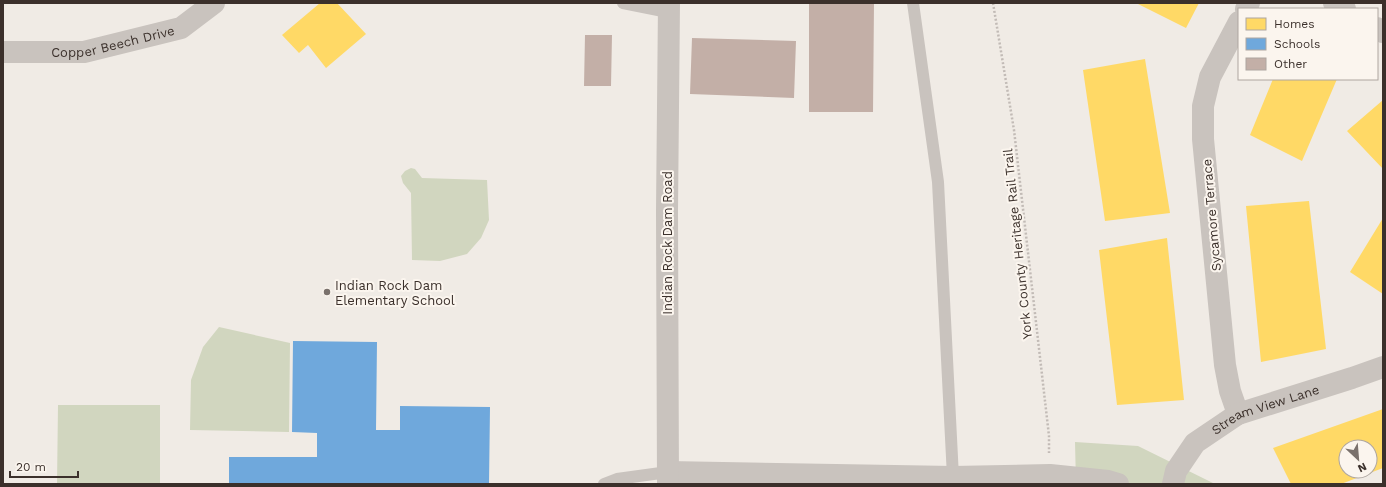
<svg xmlns="http://www.w3.org/2000/svg" width="1386" height="487" font-family="'Work Sans',sans-serif">
	<style>
		.green { fill: #d1d6bf }
		.homes { fill: #ffd966; fill-rule: evenodd }
		.schools { fill: #6fa8dc }
		.building { fill: #c3afa7 }
		.lines { fill: none; stroke-linecap: round; stroke-linejoin: round }
		.path { stroke: #c2bbb6; stroke-width: 2.5; stroke-dasharray: 2 2; stroke-linecap: butt }
		.service { stroke: #c9c3be; stroke-width: 12 }
		.minor { stroke: #c9c3be; stroke-width: 22 }
		.tertiary { stroke: #c9c3be; stroke-width: 22 }
		.poi-dot { fill: #7a716c; stroke: #fbf5ee; stroke-width: 1.5 }
		.labels { text-anchor: middle; stroke-width: 4; stroke-linejoin: round; paint-order: stroke }
		.street-label { font-size: 13px; fill: #3b302b; stroke: #fbf5ee }
		.poi-label { font-size: 13px; fill: #3b302b; stroke: #fbf5ee; text-anchor: start }
	</style>
	<rect width="100%" height="100%" fill="#f0ebe5"/>
	<path class="green" d="M411 168 415 169 422 178 487 180 489 220 481 238 467 254 440 261 412 260 411 193 403 183 401 176 405 171Z
		M219 327 290 343 289 432 190 430 191 380 203 347Z
		M58 405H160V484H57Z
		M1075 442 1138 446 1215 484H1076Z"/>
	<path class="homes" d="M320 3H337L366 34 326 68 308 45 299 53 282 35Z
		M1136 3H1199L1186 28Z
		M1145 59 1170 213 1105 221 1083 70Z
		M1273 79H1337L1302 161 1250 135Z
		M1383 100V169L1347 131Z
		M1309 201 1326 349 1261 362 1246 206Z
		M1383 218V294L1350 272Z
		M1167 238 1184 400 1117 405 1099 250Z
		M1383 409V468L1341 484H1291L1273 448ZM1346 447H1370V471H1346Z"/>
	<path class="schools" d="M293 341 377 342 376 430H400V406L490 407 489 484H229V457H317V433L292 432Z"/>
	<path class="building" d="M809 3H874L873 112H809Z
		M585 35H612L611 86H584Z
		M692 38 796 41 794 98 690 94Z"/>
	<g class="lines">
		<path class="path" d="M993 3 1014 130 1049 436V453"/>
		<path class="service" d="M623 3 668 12
			M913 3 938 182 953 477
			M604 484 617 479 668 472"/>
		<g class="minor">
			<path d="M1334 3 1345 9"/>
			<path d="M1246 9 1249 3"/>
			<path d="M1377 28 1383 32"/>
			<path id="s1" d="M3 52H84L181 28 214 3"/>
			<path d="M1238 414 1230 391 1225 365 1203 139V106L1210 77 1239 22"/>
			<path d="M668 472 953 477 1050 475 1108 481 1118 484"/>
			<path id="s2" d="M1173 484 1176 471 1195 443 1238 414 1352 378 1383 367"/>
		</g>
		<path class="tertiary" d="M668 484 667 211 669 3"/>
	</g>
	<circle class="poi-dot" cx="327" cy="292" r="4"/>
	<g class="labels">
		<g class="street-label">
			<text dy="5" stroke="none"><textPath href="#s1" startOffset="111">Copper Beech Drive</textPath></text>
			<text transform="translate(1211 215) rotate(-95)" y="5">Sycamore Terrace</text>
			<text transform="translate(667 243) rotate(-90)" y="5">Indian Rock Dam Road</text>
			<text transform="translate(1017 244) rotate(-96)" y="5">York County Heritage Rail Trail</text>
			<text dy="5" stroke="none"><textPath href="#s2" startOffset="126">Stream View Lane</textPath></text>
		</g>
		<g class="poi-label">
			<text x="335" y="290">Indian Rock Dam<tspan x="335" dy="15">Elementary School</tspan></text>
		</g>
	</g>
	<rect width="1386" height="487" fill="none" stroke="#3b302b" stroke-width="8"/>
	<rect x="1238" y="8" width="140" height="72" fill="#fbf5ee" stroke="#aea6a0"/>
	<rect x="1246" y="18" width="20" height="12" fill="#ffd966" stroke="#aea6a0"/>
	<text x="1274" y="28" font-size="12" fill="#3b302b">Homes</text>
	<rect x="1246" y="38" width="20" height="12" fill="#6fa8dc" stroke="#aea6a0"/>
	<text x="1274" y="48" font-size="12" fill="#3b302b">Schools</text>
	<rect x="1246" y="58" width="20" height="12" fill="#c3afa7" stroke="#aea6a0"/>
	<text x="1274" y="68" font-size="12" fill="#3b302b">Other</text>
	<g transform="translate(1358 459) rotate(154)"><circle r="19" fill="#fbf5ee" stroke="#aea6a0"/>
	<path d="M0-3L7 15L0 10L-7 15Z" fill="#7a716c"/>
	<text y="-6" font-size="11" font-weight="bold" text-anchor="middle" fill="#3b302b">N</text>
	</g>
	<path d="M10 471v6h68v-6" fill="none" stroke="#3b302b" stroke-width="2"/>
	<text x="16" y="471" font-size="12" fill="#3b302b" stroke="#fbf5ee" stroke-width="3" paint-order="stroke">20 m</text>
</svg>
